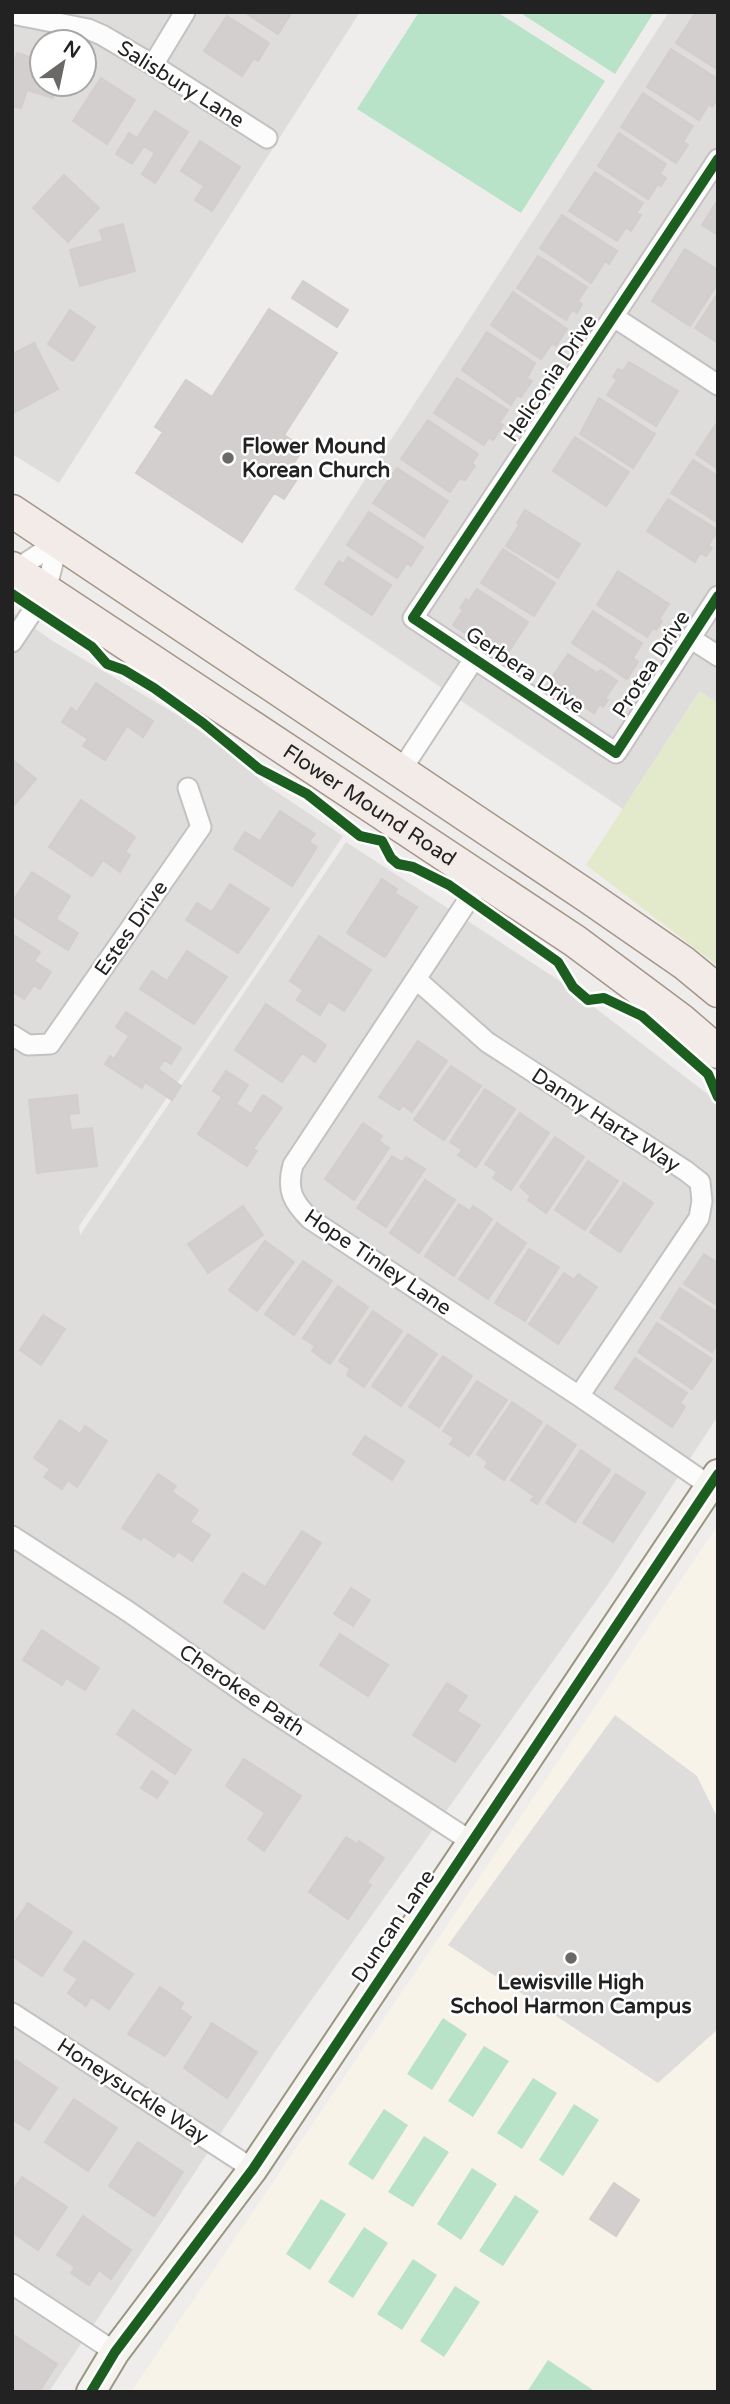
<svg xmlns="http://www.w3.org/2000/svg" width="730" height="2404" font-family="'Varela Round',sans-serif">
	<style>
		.residential { fill: #dfdddc; fill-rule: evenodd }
		.education { fill: #f7f3e8 }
		.religious { fill: #dedddc }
		.grass { fill: #e3eacc }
		.pitch { fill: #b9e3c8 }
		.building { fill: #d2cfce; stroke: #d3cecc; stroke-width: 2 }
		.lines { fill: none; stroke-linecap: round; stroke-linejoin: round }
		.street-casing { stroke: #c3c2c1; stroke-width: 23 }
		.secondary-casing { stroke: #9a9683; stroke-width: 32 }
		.primary-casing { stroke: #a59588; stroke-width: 35 }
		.street { stroke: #fdfcfc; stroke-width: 19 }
		.secondary { stroke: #f4f3ee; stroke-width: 28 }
		.primary { stroke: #f2ebe8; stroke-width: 32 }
		.cycleway-casing { stroke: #fff; stroke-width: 15 }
		.cycleway { stroke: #1b5e20; stroke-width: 10 }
		.poi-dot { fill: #6a6968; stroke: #fff; stroke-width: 2.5 }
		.labels { text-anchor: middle; stroke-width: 5; stroke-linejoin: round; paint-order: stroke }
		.street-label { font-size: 21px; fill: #222; stroke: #fff }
		.poi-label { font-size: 21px; font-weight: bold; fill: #222; stroke: #fff; text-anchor: start }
	</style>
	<rect width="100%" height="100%" fill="#efedeb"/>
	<path class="residential" d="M12 12H360L59 483 12 454ZM42 42H84V84H42Z
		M669 12H718V703L699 692 623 809 294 589Z
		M12 612 51 640 176 714 244 763 263 783 343 836 251 975 79 1226 80 1235 346 842 560 981 718 1102V1416L608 1584 278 2047 49 2392H12Z"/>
	<path class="education" d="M718 1525V2392H131Z"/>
	<path class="religious" d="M585 1080 649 1120 641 1133 577 1093Z
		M615 1715 697 1776 718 1819V2029L658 2083 448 1945Z"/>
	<path class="grass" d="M700 691 718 703V966L586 865Z"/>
	<path class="pitch" d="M419 12H497L605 81 521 213 357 109Z
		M519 12H654L615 74Z
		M443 2018 467 2034 432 2090 407 2074Z
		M484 2046 509 2061 473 2117 448 2101Z
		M533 2078 557 2093 522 2149 497 2133Z
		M574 2104 599 2120 563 2176 539 2160Z
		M384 2109 408 2125 373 2180 348 2164Z
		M424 2136 449 2152 413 2207 388 2192Z
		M472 2168 497 2184 461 2240 437 2224Z
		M515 2195 539 2211 503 2266 479 2251Z
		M321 2199 346 2214 310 2270 286 2254Z
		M364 2227 388 2243 353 2298 328 2282Z
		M413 2259 437 2275 402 2330 377 2314Z
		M455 2286 480 2302 444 2357 420 2341Z
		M548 2360 596 2392H527Z"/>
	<path class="building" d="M244 12H292L278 34Z
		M696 12H718V70L676 43Z
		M227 16 269 43 258 61 254 58 242 76 204 51Z
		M671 49 718 79V90L714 96 717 99 712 107 709 104 699 120 647 87Z
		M17 53 42 61V84H57L53 98 27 90 21 108 12 106V69Z
		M101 78 135 100 107 144 73 121Z
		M643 93 693 126 683 142 688 145 676 163 621 127Z
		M155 111 188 132 155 183 142 174 155 153 144 146 132 164 116 154 129 133 137 138Z
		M619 133 666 164 660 174 666 178 661 186 658 184 648 199 598 166Z
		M200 141 240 167 212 211 195 200 204 186 181 171Z
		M595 172 643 203 636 213 641 215 631 231 626 227 617 241 569 211Z
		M64 175 99 208 68 242 33 208Z
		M718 200V235L702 225Z
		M562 215 617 251 609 264 605 261 591 283 540 248Z
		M123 224 135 271 80 286 70 250 103 241 100 230Z
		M685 249 718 270V283L690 326 652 301Z
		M538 256 587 287 578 301 582 304 577 313 572 310 566 320 517 288Z
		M303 281 348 310 337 327 292 298Z
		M513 292 567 329 556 346 552 343 541 359 491 325Z
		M718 293V343L695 328Z
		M269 309 337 353 284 435 304 448 293 464 303 470 284 499 274 493 242 542 136 473 163 432 155 427 186 380 212 397Z
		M70 310 95 327 73 361 48 344Z
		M487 332 535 363 527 378 532 381 521 397 517 395 511 405 462 370Z
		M34 343 58 389 13 413 12 354Z
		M629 362 678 391 656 426 607 395 617 380 613 377 618 369 623 371Z
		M457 378 508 410 499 423 503 425 493 440 489 437 484 445 434 413Z
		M599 398 655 434 633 468 580 434Z
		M428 420 478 454 472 463 475 466 465 480 459 479 450 492 401 459Z
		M718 421V469L696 454Z
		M575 437 629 472 606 506 553 471Z
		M693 460 718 476V523L671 493Z
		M397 468 448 501 424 537 373 503Z
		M668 499 718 530 708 546 712 548 706 556 700 553 695 562 647 531Z
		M525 510 580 544 558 578 506 546 519 525 517 523Z
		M369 512 423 547 411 566 407 563 397 578 347 545Z
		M503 549 555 583 534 616 481 583Z
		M348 557 391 585 372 615 325 584 339 561 344 564Z
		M618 571 669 604 659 619 662 621 656 630 653 628 647 637 597 605Z
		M477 589 528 622 504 659 453 625 463 610 460 608 466 599 469 601Z
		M593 611 642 643 633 658 638 662 627 679 572 643Z
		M568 654 597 673 601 670 617 681 605 699 608 700 603 707 600 704 594 713 548 683Z
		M96 683 153 721 143 737 127 726 105 760 83 746 88 739 62 722 71 708 77 712Z
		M14 761 36 779 12 808V763Z
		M81 800 135 837 125 852 130 855 120 872 103 860 92 876 49 847Z
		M280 811 315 834 309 842 317 847 292 886 234 849 245 832 260 841Z
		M32 872 70 896 56 919 78 933 68 950 12 915V902Z
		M382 879 397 889 395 893 417 907 385 957 347 933Z
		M230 884 269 909 238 953 186 920 197 903 212 912Z
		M12 934 40 952 34 961 51 972 40 989 34 985 24 999 12 991Z
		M319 936 371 970 344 1011 329 1001 320 1015 297 1000 303 990 290 981Z
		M187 951 227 977 194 1024 140 989 152 971 167 981Z
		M266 1004 326 1045 315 1062 302 1053 282 1082 235 1050Z
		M126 1012 181 1048 171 1064 164 1060 158 1069 181 1086 172 1100 145 1082 142 1088 105 1064 110 1056 114 1059 129 1036 116 1027Z
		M418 1041 447 1061 412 1112 403 1105 399 1110 379 1097Z
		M451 1066 481 1086 444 1140 414 1120Z
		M226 1071 248 1085 236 1104 251 1114 263 1095 282 1108 253 1149 257 1151 247 1166 198 1134 222 1097 213 1091Z
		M485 1089 515 1109 476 1167 458 1155 462 1150 450 1142Z
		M77 1095 79 1113 69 1114 71 1130 92 1128 97 1166 37 1173 29 1100Z
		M520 1113 549 1133 511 1190 493 1178 497 1172 485 1164Z
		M363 1123 382 1136 379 1141 389 1148 354 1200 325 1179Z
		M555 1137 584 1157 546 1213 528 1200 531 1196 520 1187Z
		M392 1156 402 1162 406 1157 425 1169 386 1227 357 1208Z
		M588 1161 618 1181 585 1230 555 1210Z
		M425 1180 455 1200 419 1253 390 1233Z
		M624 1183 653 1203 620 1252 590 1232Z
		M459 1204 470 1211 473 1206 492 1219 454 1276 425 1256Z
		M243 1206 263 1235 208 1273 188 1244Z
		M497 1223 526 1243 488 1299 459 1279Z
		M265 1241 294 1262 257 1311 229 1290Z
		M529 1249 559 1267 525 1321 495 1303Z
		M704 1254 718 1263V1306L684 1284Z
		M303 1261 332 1281 294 1335 265 1314Z
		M564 1273 574 1280 578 1274 597 1287 558 1344 529 1324Z
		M338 1286 368 1307 330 1364 312 1351 315 1346 303 1338Z
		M680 1288 718 1313V1343L712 1352 661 1318Z
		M373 1311 402 1331 364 1387 347 1375 350 1369 339 1361Z
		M43 1315 65 1329 41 1365 20 1350Z
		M657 1323 712 1359 692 1389 638 1352Z
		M408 1334 437 1354 401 1406 372 1386Z
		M443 1356 472 1376 439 1427 409 1407Z
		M635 1358 687 1393 680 1403 685 1407 672 1427 615 1388Z
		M477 1381 507 1400 469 1456 450 1444 454 1438 443 1431Z
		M512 1402 542 1422 504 1480 485 1467 488 1462 477 1454Z
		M60 1420 80 1434 85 1426 107 1441 77 1487 68 1480 62 1489 44 1477 50 1469 34 1458Z
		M547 1425 576 1445 537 1504 531 1500 534 1496 511 1480Z
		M365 1436 404 1461 392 1480 353 1454Z
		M581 1450 610 1470 575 1522 546 1503Z
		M158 1474 176 1486 172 1492 198 1510 190 1522 210 1535 192 1561 178 1551 174 1557 143 1536 141 1540 122 1528Z
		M616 1474 645 1493 613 1542 583 1523Z
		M302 1531 321 1543 264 1629 224 1602 243 1573 265 1587Z
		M351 1588 370 1600 353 1626 334 1614Z
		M42 1630 99 1668 85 1690 66 1678 62 1685 23 1660Z
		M340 1634 388 1665 368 1696 320 1665Z
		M447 1683 467 1696 457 1711 480 1725 455 1762 413 1735Z
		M133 1710 191 1750 175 1774 117 1734Z
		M244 1759 301 1796 264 1851 248 1839 265 1813 226 1786Z
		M152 1771 168 1782 157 1798 141 1788Z
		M346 1837 357 1844 359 1841 384 1858 367 1882 371 1885 348 1919 309 1892Z
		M28 1903 72 1932 42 1976 12 1956V1926Z
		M84 1941 133 1974 109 2009 91 1997 86 2006 68 1993 78 1979 64 1970Z
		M160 1987 183 2003 180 2009 191 2017 165 2056 128 2034Z
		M212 2023 257 2052 227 2098 184 2068Z
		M16 2060 57 2088 29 2130 12 2119V2065Z
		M74 2099 117 2128 88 2171 45 2142Z
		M138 2142 183 2172 154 2216 109 2186Z
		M22 2177 67 2207 38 2250 12 2232V2191Z
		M614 2183 639 2200 616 2236 590 2219Z
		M83 2216 131 2250 111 2279 99 2270 89 2285 71 2273 75 2267 57 2255Z
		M15 2336 57 2364 39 2392H12V2340Z"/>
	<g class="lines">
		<defs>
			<path id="street" d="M12 14 88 29 102 35 153 65 267 138
				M153 65 185 12
				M718 159 413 618 616 753 718 596
				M614 317 718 385
				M12 575 15 570 58 542 46 591 12 642
				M690 638 718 656
				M400 772 474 659
				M482 879 293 1165C286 1190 293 1202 310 1219L579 1396 710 1486
				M416 979 487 1042 686 1171 700 1182 702 1201 699 1218 579 1396
				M12 1035 28 1045 50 1044 201 827 188 788
				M12 1536 129 1612 256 1701 472 1842
				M12 2013 253 2169
				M12 2284 115 2352"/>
			<path id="secondary" d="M91 2392 115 2352 253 2169 718 1474"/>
			<g id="primary">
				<path d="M12 511 590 898 684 963 718 991"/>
				<path id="s1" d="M12 568 575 941 681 1020 718 1052"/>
			</g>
		</defs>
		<use href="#street" class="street-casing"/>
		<use href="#secondary" class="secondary-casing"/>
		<use href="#primary" class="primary-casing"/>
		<use href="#street" class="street"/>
		<use href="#secondary" class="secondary"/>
		<use href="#primary" class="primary"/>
		<defs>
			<path id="cycleway" d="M718 159 413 618 616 753 718 596
				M12 594 92 647 107 664 124 670 154 688 203 723 259 769 307 794 360 836 382 841 391 858 398 864 413 867 449 885 558 962 573 987 588 1000 604 998 642 1016 708 1074 718 1097
				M91 2392 115 2352 253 2169 718 1474"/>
		</defs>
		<use href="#cycleway" class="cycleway-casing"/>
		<use href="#cycleway" class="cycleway"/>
	</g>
	<g class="poi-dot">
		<circle cx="228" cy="458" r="7"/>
		<circle cx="571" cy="1958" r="7"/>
	</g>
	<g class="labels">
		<g class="street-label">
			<text transform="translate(181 84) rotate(32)" y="7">Salisbury Lane</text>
			<text transform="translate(550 378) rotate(-56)" y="7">Heliconia Drive</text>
			<text transform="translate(651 664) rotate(-57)" y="7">Protea Drive</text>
			<text transform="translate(525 670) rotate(34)" y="7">Gerbera Drive</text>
			<text dy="7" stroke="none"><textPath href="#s1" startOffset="429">Flower Mound Road</textPath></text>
			<text transform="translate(131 928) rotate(-55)" y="7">Estes Drive</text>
			<text transform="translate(606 1120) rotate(33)" y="7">Danny Hartz Way</text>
			<text transform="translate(378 1262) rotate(34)" y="7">Hope Tinley Lane</text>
			<text transform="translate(242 1690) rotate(34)" y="7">Cherokee Path</text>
			<text transform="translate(393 1926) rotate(-56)" y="7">Duncan Lane</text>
			<text transform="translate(133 2091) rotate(33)" y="7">Honeysuckle Way</text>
		</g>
		<g class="poi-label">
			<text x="242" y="453">Flower Mound<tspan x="242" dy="24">Korean Church</tspan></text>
			<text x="571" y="1989" text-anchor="middle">Lewisville High<tspan x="571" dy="24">School Harmon Campus</tspan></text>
		</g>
	</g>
	<rect width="730" height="2404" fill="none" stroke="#222222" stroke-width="28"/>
	<g transform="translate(63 63) rotate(33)"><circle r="33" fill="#ffffff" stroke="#a7a7a7" stroke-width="2"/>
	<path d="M0-5L12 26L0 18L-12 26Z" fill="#6a6968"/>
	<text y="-10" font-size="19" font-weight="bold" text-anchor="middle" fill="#222222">N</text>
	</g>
</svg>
